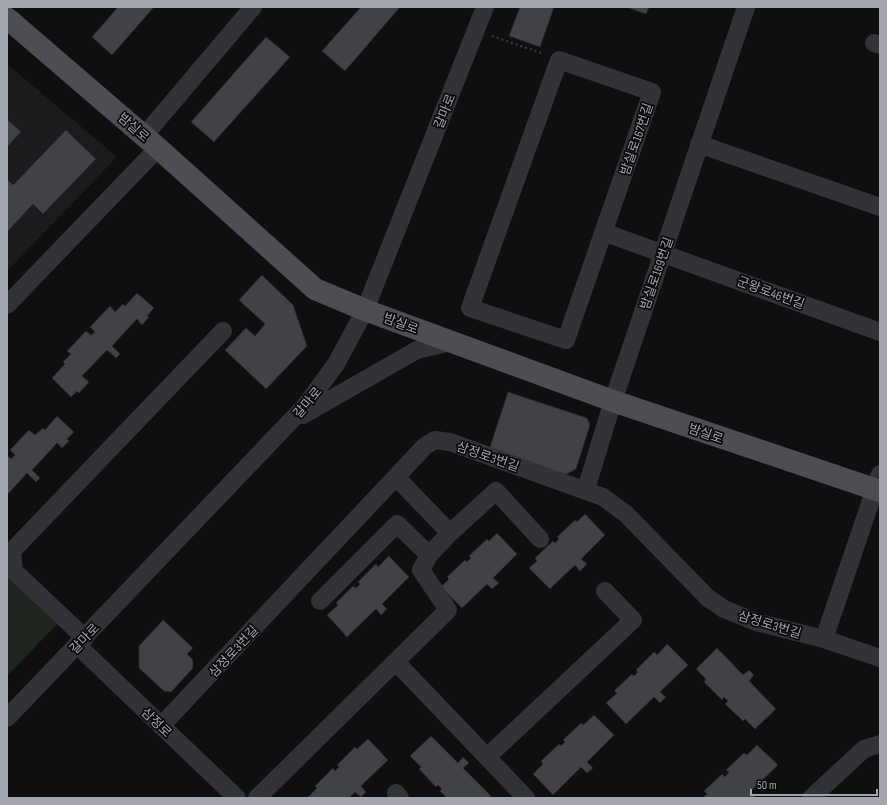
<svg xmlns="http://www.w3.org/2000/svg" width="887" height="805" font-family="'Sofia Sans Condensed','Noto Sans KR',sans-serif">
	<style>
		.built { fill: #1b1b1d }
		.green { fill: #1e241e }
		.building { fill: #414245; stroke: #29292c }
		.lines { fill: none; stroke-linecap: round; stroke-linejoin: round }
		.path { stroke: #37383b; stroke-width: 2.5; stroke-dasharray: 2 3; stroke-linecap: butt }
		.minor { stroke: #323336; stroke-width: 18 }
		.major { stroke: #4d4e53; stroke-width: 22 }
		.labels { text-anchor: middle; stroke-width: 3.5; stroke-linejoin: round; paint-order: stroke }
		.street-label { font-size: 13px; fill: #a2a6af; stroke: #0a0a0b }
	</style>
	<rect width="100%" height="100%" fill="#0f0f10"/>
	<path class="built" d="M7 64 117 157 7 271Z"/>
	<path class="green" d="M7 572 59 622 7 676Z"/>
	<path class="building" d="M118 7H154L112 55 92 37Z
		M361 7H400L345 71 322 51Z
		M520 7H554L540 47 509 36Z
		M626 7H649L646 14Z
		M266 37 290 57 214 142 191 122Z
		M7 119 21 132 7 147Z
		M66 130 96 159 43 214 33 204 7 232V179L13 185Z
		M262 275 293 305 307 346 266 389 225 350 246 328 255 336 265 324 239 300Z
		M137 293 154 308 147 316 149 317 142 325 137 319 112 346 120 354 116 358 107 350 82 376 89 382 79 393 77 391 71 397 52 378 65 364 63 362 71 354 67 351 86 331 91 335 95 332 90 327 110 306 115 312 123 304 125 306Z
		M508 392 587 418 590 425 576 469 565 475 489 450Z
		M57 416 74 432 67 439 69 441 62 448 57 443 32 470 40 478 36 482 27 473 7 495V455L11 459 15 455 10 450 29 430 35 435 43 428 45 430Z
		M585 514 605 535 581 559 587 564 580 571 575 565 550 589 529 568 537 561 535 558 553 541 555 543 559 539 557 537 575 520 577 522Z
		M497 533 517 554 493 578 499 583 492 589 487 584 462 608 441 587 449 579 447 577 465 560 467 562 471 558 469 556 487 539 489 541Z
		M389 556 409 577 382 604 387 609 381 615 376 609 347 637 327 615 338 605 336 603 353 586 356 588 360 584 358 582 376 564 378 567Z
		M163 620 193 648 187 654 193 660V668L171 692 164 691 139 668V646Z
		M667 644 688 665 660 692 666 697 660 703 654 697 626 724 606 703 617 693 614 691 632 674 634 676 638 672 636 670 654 652 657 655Z
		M717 648 743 675 749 670 754 675 749 681 776 709 755 729 745 719 743 721 725 704 728 701 724 697 722 700 704 682 706 679 696 669Z
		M594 715 614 735 587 762 593 768 587 773 581 767 553 795 533 774 543 764 541 761 559 744 561 746 565 742 563 740 581 723 583 725Z
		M431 736 458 763 463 757 469 763 463 768 491 796 489 798H447L440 791 442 789 438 785 436 787 419 769 421 767 410 756Z
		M368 739 388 760 361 786 366 792 361 797 355 792 349 798H307L317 788 315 786 333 768 335 771 339 767 337 765 355 747 357 749Z
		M757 745 778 765 750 792 756 798H702L707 794 704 791 722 774 725 777 729 772 726 770 744 753 747 755Z"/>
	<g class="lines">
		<path class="path" d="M492 36 544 54"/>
		<path class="minor" d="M874 43 880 45
			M559 60 652 92 566 340 470 308Z
			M144 136 253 7
			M699 144 880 207
			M603 232 880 332
			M7 305 158 148
			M303 415 417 350 451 342
			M586 489 613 401 746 7
			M450 533 496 491 540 539
			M320 601 397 524 429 555
			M85 638 14 571 12 551 223 331
			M824 639 880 474
			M77 645 237 798
			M396 662 526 798
			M7 718 305 406 336 364 365 310 485 7
			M161 726 425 446 435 440 450 442 603 497 626 514 708 598 724 609 756 622 824 639 880 658
			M487 757 633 620 605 591
			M396 793 400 798
			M257 798 448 610 421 570 429 555 450 533 396 477
			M811 798 864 749 880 744"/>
		<path class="major" d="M7 18 158 148 315 289 365 310 613 401 880 491"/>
	</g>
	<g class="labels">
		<g class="street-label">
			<text transform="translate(444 111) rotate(-68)" y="5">갈마로</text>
			<text transform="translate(134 127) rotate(41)" y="5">밤실로</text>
			<text transform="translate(636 139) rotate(-71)" y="5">밤실로167번길</text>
			<text transform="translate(656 273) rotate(-71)" y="5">밤실로169번길</text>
			<text transform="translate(771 292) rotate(20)" y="5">군왕로46번길</text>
			<text transform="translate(401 323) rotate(20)" y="5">밤실로</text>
			<text transform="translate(307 402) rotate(-50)" y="5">갈마로</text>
			<text transform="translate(706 433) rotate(19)" y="5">밤실로</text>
			<text transform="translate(488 456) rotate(19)" y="5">삼정로3번길</text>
			<text transform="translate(770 624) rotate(17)" y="5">삼정로3번길</text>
			<text transform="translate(84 638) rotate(-46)" y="5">갈마로</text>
			<text transform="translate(233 651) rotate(-47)" y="5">삼정로3번길</text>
			<text transform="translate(157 722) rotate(44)" y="5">삼정로</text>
		</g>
	</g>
	<rect width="887" height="805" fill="none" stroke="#a2a6af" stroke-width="16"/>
	<path d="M751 789v6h126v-6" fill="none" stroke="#a2a6af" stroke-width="2"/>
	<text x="757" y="789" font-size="12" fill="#a2a6af" stroke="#0a0a0b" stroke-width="3" paint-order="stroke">50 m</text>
</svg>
